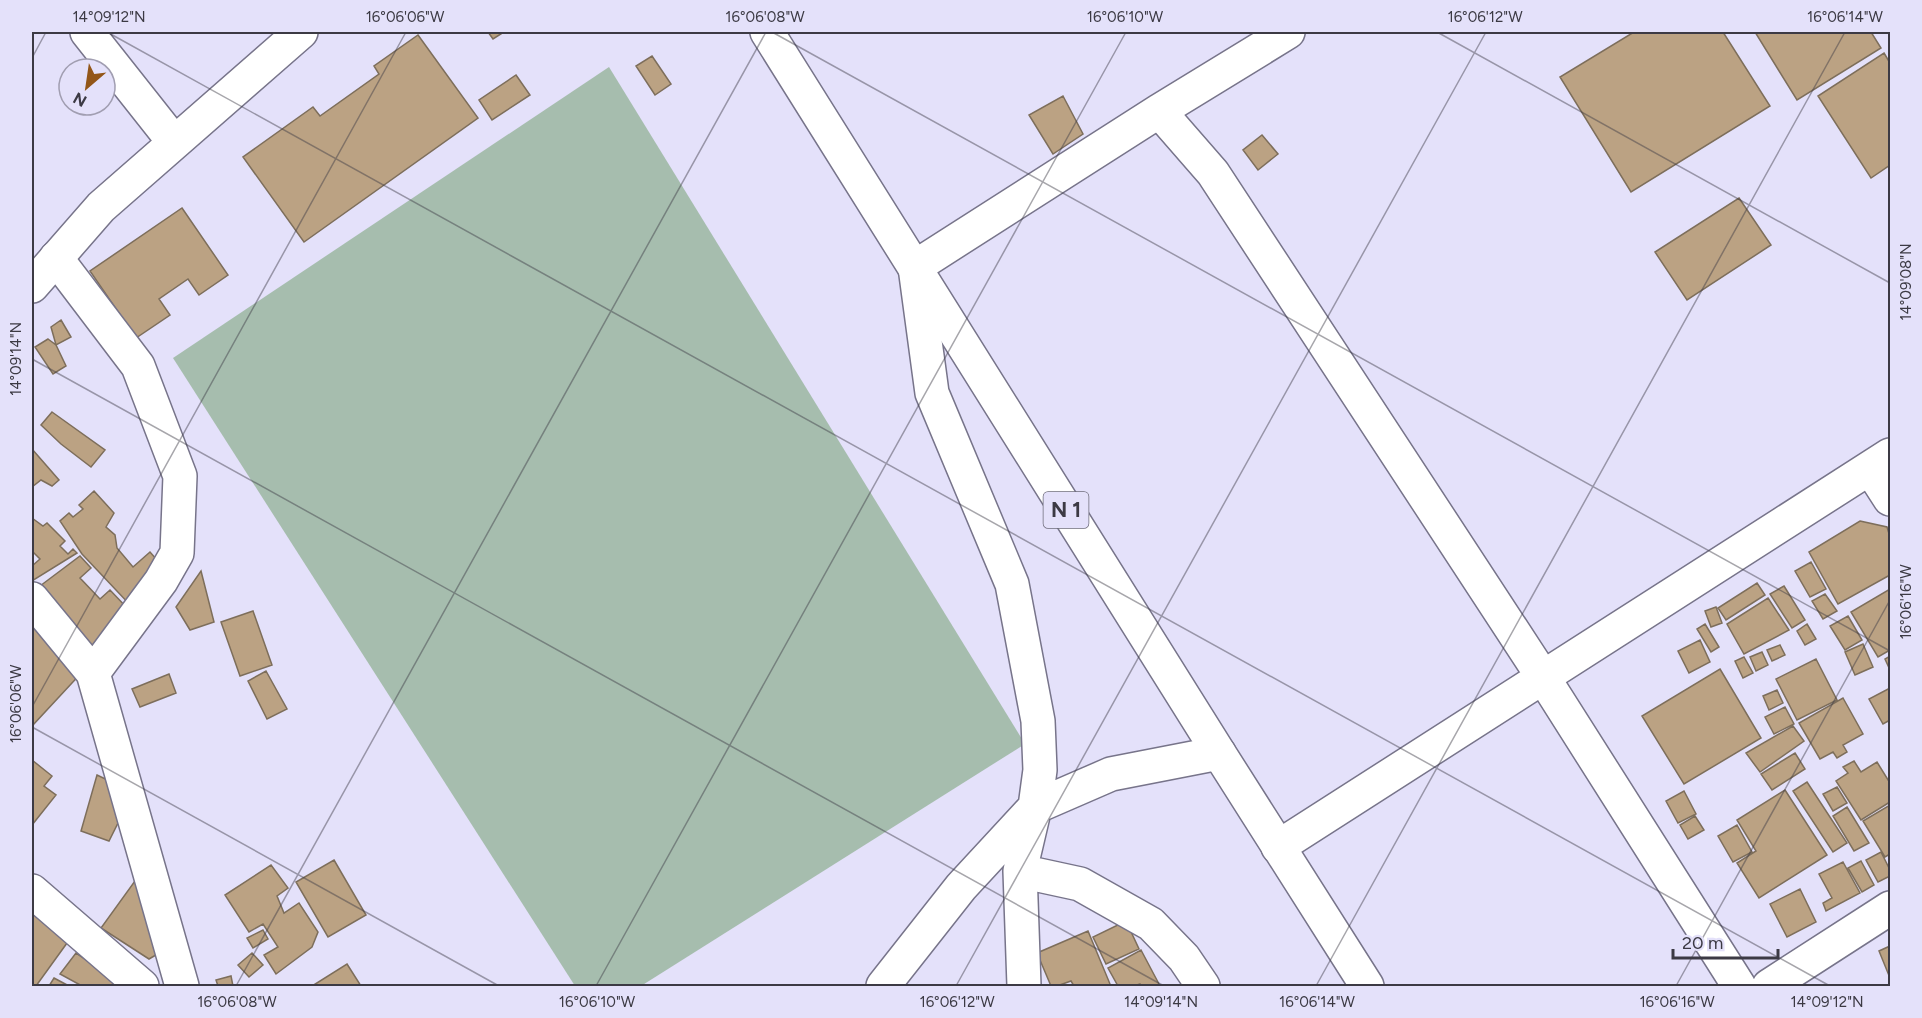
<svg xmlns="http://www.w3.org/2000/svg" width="1922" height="1018" font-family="Figtree,sans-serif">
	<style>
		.green { fill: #a6bdae }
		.building { fill: #bba283; stroke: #7d6e5b; stroke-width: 1.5 }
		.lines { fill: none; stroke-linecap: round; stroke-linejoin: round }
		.minor-casing { stroke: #77748a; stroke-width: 36 }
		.major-casing { stroke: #77748a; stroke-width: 36 }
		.highway-casing { stroke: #77748a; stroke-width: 36 }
		.minor { stroke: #fff; stroke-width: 33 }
		.major { stroke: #fff; stroke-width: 33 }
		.highway { stroke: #fff; stroke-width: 33 }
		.ticks { fill: none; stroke: #3c3a44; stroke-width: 1.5; stroke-opacity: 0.45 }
		.labels { text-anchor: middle; stroke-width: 4.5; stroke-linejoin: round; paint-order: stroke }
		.shield { fill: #e4e1fa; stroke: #6e6c7b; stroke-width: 1.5 }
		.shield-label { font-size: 21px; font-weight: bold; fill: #3c3a44 }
		.neatline { fill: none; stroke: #3c3a44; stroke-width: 2 }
		.ticks-label { font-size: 15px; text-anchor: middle; fill: #3c3a44 }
	</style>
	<rect width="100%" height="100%" fill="#e4e1fa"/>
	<path class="green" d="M609 67 1025 744 641 986H575L173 358Z"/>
	<path class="building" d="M488 32H504L493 39Z
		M1634 32H1723L1770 106 1631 192 1560 77Z
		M1755 32H1871L1881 48 1797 100Z
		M418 35 478 118 304 242 243 157 313 107 320 116 379 74 374 66Z
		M1884 53 1890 63V165L1871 178 1818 96Z
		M652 56 671 84 655 95 636 66Z
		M516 75 530 95 492 120 479 100Z
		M1063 96 1083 134 1053 154 1029 115Z
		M1262 135 1278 154 1258 170 1243 150Z
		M1739 198 1771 245 1687 300 1655 252Z
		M182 208 228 275 199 295 188 279 159 299 170 315 136 338 90 271Z
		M61 320 71 337 56 345 51 327Z
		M48 339 56 345 66 366 53 374 35 347Z
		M52 412 105 450 91 467 61 444 41 425Z
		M32 449 59 480 52 486 41 480 32 487Z
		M94 491 114 513 106 527 115 535 117 548 133 567 150 552 165 569 132 607 82 554 60 521 69 513 73 517 83 509 79 505Z
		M32 518 43 526 47 523 65 541 60 546 68 554 73 549 77 553 32 581V566L40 559 33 552 32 553Z
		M1860 521 1887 527 1890 537V575L1838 604 1809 552Z
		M80 556 91 568 80 578 100 599 110 590 129 610 92 650 36 589Z
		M1811 562 1826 589 1810 597 1795 571Z
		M201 571 214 622 190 630 176 607Z
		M1757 583 1765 595 1726 620 1718 608Z
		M1784 586 1805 620 1792 628 1770 594Z
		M1890 589V650L1878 657 1851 612Z
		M1825 594 1837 611 1823 619 1812 601Z
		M1768 598 1789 630 1744 654 1727 624Z
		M32 600 85 669 32 726Z
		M1716 607 1722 623 1711 627 1705 611Z
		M253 611 272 665 240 676 221 622Z
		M1848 616 1862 640 1845 650 1830 626Z
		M1705 624 1719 647 1711 652 1697 629Z
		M1807 624 1816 639 1805 645 1797 631Z
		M1700 640 1710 662 1689 673 1678 651Z
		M1863 644 1873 667 1855 675 1845 652Z
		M1780 645 1785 655 1772 661 1767 650Z
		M1762 652 1768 665 1756 671 1750 657Z
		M1890 656V670L1885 659Z
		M1744 657 1753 673 1743 678 1735 661Z
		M1816 659 1837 700 1797 720 1776 679Z
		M1720 669 1761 738 1684 784 1642 716Z
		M266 671 287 709 267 719 248 681Z
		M169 674 176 693 140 707 132 689Z
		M1890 688V720L1883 724 1869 699Z
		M1777 690 1783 703 1769 710 1763 696Z
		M1843 698 1863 734 1843 745 1847 752 1837 758 1833 752 1820 759 1799 723Z
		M1785 707 1794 724 1774 734 1765 717Z
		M1793 726 1804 741 1760 772 1746 753Z
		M1795 753 1805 769 1772 790 1761 774Z
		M32 760 52 776 44 786 56 795 32 825Z
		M1854 761 1861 772 1877 762 1890 783V802L1861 820 1836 781 1848 773 1843 767Z
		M97 775 116 784 127 805 109 841 81 831Z
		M1807 782 1847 843 1833 852 1793 791Z
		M1837 787 1847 803 1833 811 1823 794Z
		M1785 790 1827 855 1759 898 1737 863 1756 851 1737 820Z
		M1684 791 1696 814 1678 823 1666 801Z
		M1890 805V854L1885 857 1863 821Z
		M1847 807 1869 843 1854 851 1833 816Z
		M1695 816 1704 830 1688 839 1680 825Z
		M1737 825 1752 852 1733 862 1718 836Z
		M1881 852 1890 870V876L1878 882 1866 860Z
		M334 860 366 915 328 937 296 882Z
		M1861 861 1874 885 1862 892 1848 868Z
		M1843 862 1860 893 1826 911 1823 903 1832 898 1819 874Z
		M271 865 288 888 277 896 284 913 299 903 318 932 312 947 276 974 264 955 278 947 263 924 249 932 225 895Z
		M140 874 168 948 149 959 101 928Z
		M1800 889 1816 922 1787 937 1770 904Z
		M32 913 67 943 36 986H32Z
		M1126 921 1139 949 1106 964 1093 937Z
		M263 930 268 939 253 948 247 938Z
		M1088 931 1110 984 1105 986H1074L1071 981 1057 986H1051L1037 953Z
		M1890 946V978L1879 951Z
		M1141 950 1159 984 1154 986H1141L1140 984 1134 986H1118L1108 968Z
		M76 953 126 986H82L60 974Z
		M252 953 263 965 249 977 238 965Z
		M347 964 361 986H312Z
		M231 976 233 986H218L216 980Z
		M54 978 69 986H49Z"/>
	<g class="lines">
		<defs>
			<path id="minor" d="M87 32 174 142
				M1159 111 1213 173 1543 677 1739 986
				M56 258 138 366 180 476 177 553 161 581 93 673
				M1870 468 1890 499
				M32 599 93 673 182 986
				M1278 847 1890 455
				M1020 871 1080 884 1151 924 1184 958 1203 986
				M32 891 142 986
				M883 986 961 887 1035 807 1111 774 1219 753
				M1024 986 1020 871 1035 807 1040 770 1038 721 1012 584 932 393 915 267 1159 111 1288 32
				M1769 986 1890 908"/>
			<path id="major" d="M32 286 101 207 301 32"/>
			<path id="highway" d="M767 32 1219 753 1367 986"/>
		</defs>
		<use href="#minor" class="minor-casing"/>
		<use href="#major" class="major-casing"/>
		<use href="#highway" class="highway-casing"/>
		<use href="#minor" class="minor"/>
		<use href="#major" class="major"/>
		<use href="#highway" class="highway"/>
	</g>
	<path class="ticks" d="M107 32 1830 986M772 32 1890 651M1437 32 1890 283M32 58 46 32M32 359 1164 986M32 707 406 32M32 727 499 986M236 986 766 32M596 986 1126 32M956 986 1486 32M1316 986 1845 32M1676 986 1890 600"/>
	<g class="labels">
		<rect class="shield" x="1043.5" y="492" width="45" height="36" rx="4.5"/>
		<g class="shield-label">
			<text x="1066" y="517">N 1</text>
		</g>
	</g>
	<rect width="1922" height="1018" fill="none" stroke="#e4e1fa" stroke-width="66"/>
	<g transform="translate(87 87) rotate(209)"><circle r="28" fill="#e4e1fa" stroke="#a19eb1" stroke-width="1.5"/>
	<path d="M0-4.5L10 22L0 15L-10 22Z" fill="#935618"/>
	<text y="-9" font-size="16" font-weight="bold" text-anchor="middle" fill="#3c3a44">N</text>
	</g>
	<path d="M1673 949v9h105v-9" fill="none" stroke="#3c3a44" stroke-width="3"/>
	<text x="1682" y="949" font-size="18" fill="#3c3a44" stroke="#e4e1fa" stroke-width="4.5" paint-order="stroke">20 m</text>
	<rect x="33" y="33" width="1856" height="952" class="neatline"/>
	<g class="ticks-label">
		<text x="109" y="22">14°09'12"N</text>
		<text x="405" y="22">16°06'06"W</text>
		<text x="765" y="22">16°06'08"W</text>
		<text x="1125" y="22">16°06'10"W</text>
		<text x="1485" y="22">16°06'12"W</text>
		<text x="1845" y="22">16°06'14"W</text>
		<text transform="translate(1906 282) rotate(-90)" y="5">14°09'08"N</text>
		<text transform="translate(16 359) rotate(-90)" y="5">14°09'14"N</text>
		<text transform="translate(1906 602) rotate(-90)" y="5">16°06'16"W</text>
		<text transform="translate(16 704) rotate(-90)" y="5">16°06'06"W</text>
		<text x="237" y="1007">16°06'08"W</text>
		<text x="597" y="1007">16°06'10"W</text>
		<text x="957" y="1007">16°06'12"W</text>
		<text x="1161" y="1007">14°09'14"N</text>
		<text x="1317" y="1007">16°06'14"W</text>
		<text x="1677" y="1007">16°06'16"W</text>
		<text x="1827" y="1007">14°09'12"N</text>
	</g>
</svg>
